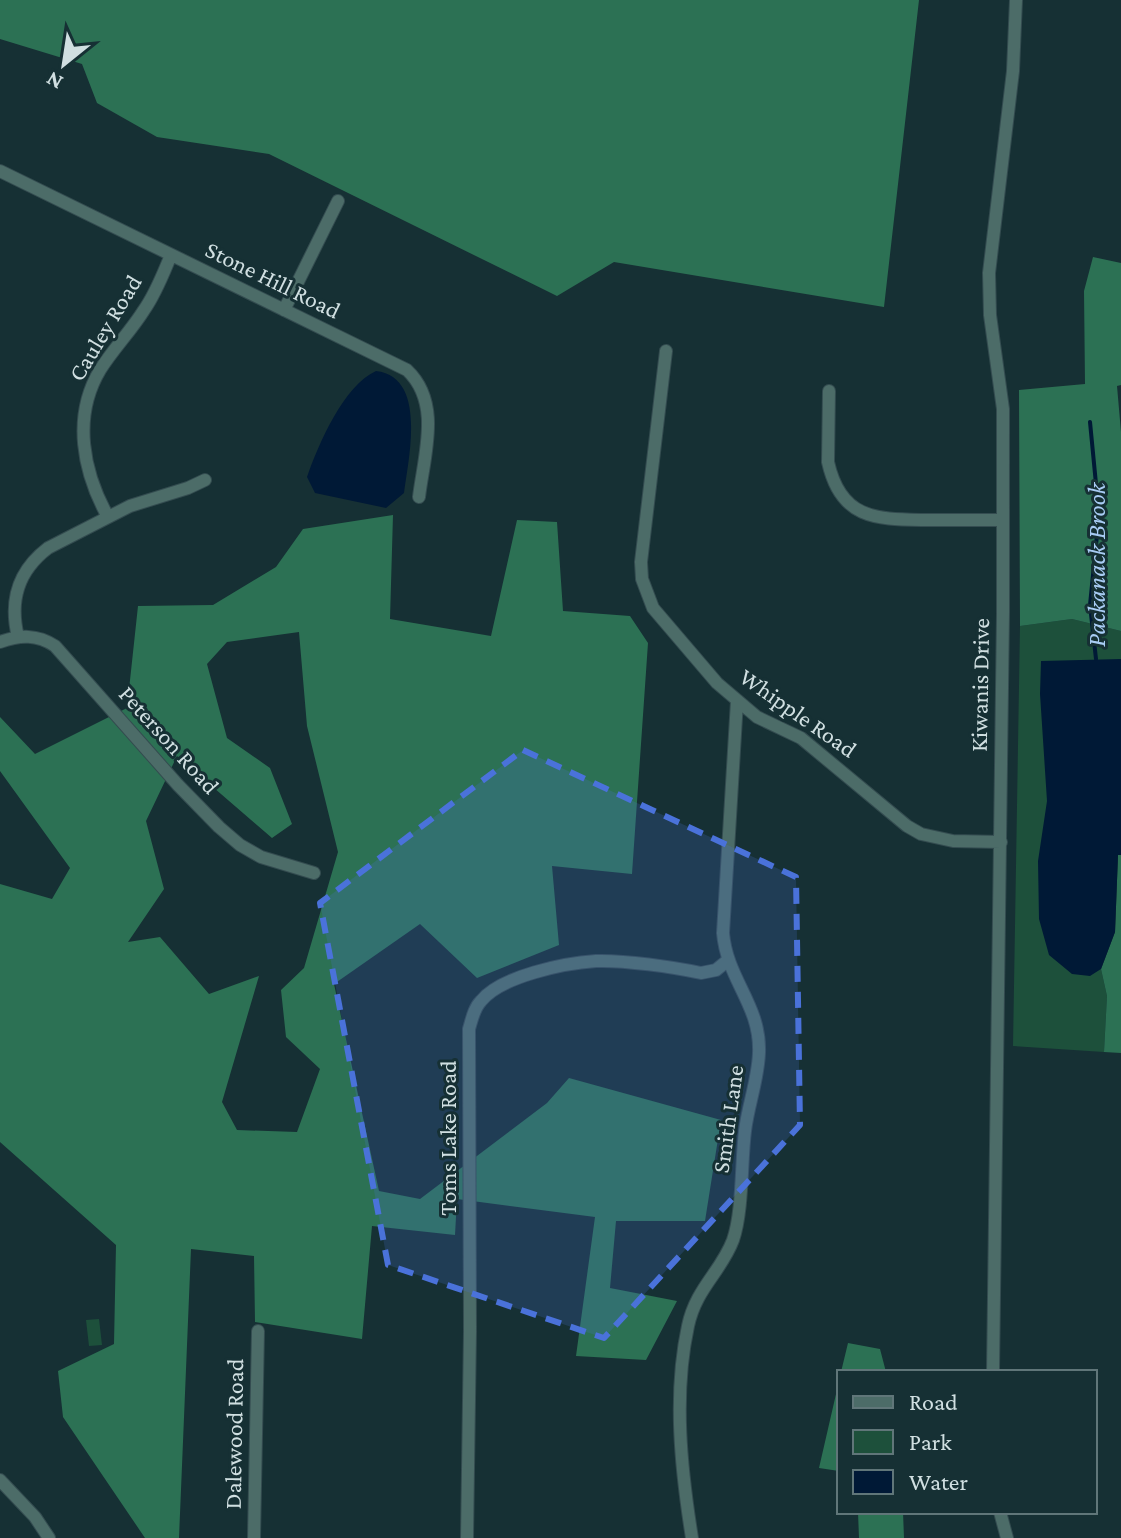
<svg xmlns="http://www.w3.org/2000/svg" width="1121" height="1538" font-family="'Crimson Pro',serif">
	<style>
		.green { fill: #1d503b }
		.forest { fill: #2c7154; fill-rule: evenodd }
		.water { fill: #001936 }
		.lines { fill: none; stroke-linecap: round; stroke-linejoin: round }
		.stream { stroke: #001936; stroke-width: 4 }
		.street-casing { stroke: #344c50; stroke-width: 14 }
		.street { stroke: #4c6c68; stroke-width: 12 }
		.marked { fill: #4a72da; fill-opacity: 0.2; stroke: #4a72da; stroke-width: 6; stroke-dasharray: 16 10; stroke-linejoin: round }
		.labels { text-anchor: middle; stroke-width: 6; stroke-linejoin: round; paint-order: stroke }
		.street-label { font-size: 24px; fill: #d0dfe1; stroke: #163034 }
		.water-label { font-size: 26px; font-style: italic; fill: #a8ccf4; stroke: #163034 }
	</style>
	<rect width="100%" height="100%" fill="#163034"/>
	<path class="green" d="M1072 619 1121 631V855H1118L1101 969 1107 996 1104 1052 1013 1046 1020 626Z
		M99 1319 102 1345 89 1346 86 1320Z"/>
	<path class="forest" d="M0 0H919L884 307 614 262 557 296 269 154 157 137 97 103 82 64 0 39Z
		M1093 257 1121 263V385L1117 386 1121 432V631L1072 619 1020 626 1019 390 1085 384 1084 291Z
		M393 515 390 619 491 636 517 520 557 522 563 611 630 616 648 643 632 874 552 866 559 945 477 978 420 924 334 984 379 1191 420 1199 547 1103 569 1078 721 1120 705 1221H616L610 1288 677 1301 646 1360 576 1356 595 1217 457 1199 455 1235 372 1226 362 1339 255 1322 254 1256 191 1249 179 1538H145L63 1417 58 1371 114 1344 116 1245 0 1142V884L52 899 70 868 0 771V717L35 754 127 708 138 606 213 605 276 567 303 529ZM299 632 307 726 338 852 304 968 281 990 286 1037 320 1069 297 1132 237 1130 222 1102 259 976 209 994 160 937 128 942 164 889 146 821 177 756 272 838 292 824 270 768 227 738 207 664 227 642Z
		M1118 855H1121V1053L1104 1052 1107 996 1101 969 1115 932Z
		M848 1343 880 1349 886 1372H841Z
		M839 1381V1471L819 1468Z
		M858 1512H903L904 1538H859Z"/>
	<path class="water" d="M376 371C428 377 408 460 404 493L386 508 315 493 307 477C318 445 344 385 376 371Z
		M1121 659V855H1118L1115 932 1101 969 1090 976 1072 974 1049 955 1039 919 1038 861 1047 801 1040 694 1041 661Z"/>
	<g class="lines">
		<path class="stream" d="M1090 422 1099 515 1090 605 1096 659"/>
		<defs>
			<path id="street" d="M0 171 407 370C442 403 424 455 419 497
				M284 310 338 201
				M666 351 641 562 642 579 653 608 717 683 757 717 801 738 907 826 921 834 953 841 1001 842
				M829 391 828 462C841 521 878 519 928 520 953 520 978 520 1003 520
				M108 517C83 472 72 417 100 370 113 349 131 331 144 310 156 293 163 274 171 255
				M18 637C9 600 18 571 48 548L130 506 188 488 205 480
				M0 642C20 635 37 634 55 646L178 785 219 827 240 845 261 857 314 873
				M993 1372 1003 613V409L990 315 989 273 1013 71 1016 0
				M0 1480 35 1517 49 1538
				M1000 1512 1007 1538
				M254 1538 258 1331
				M467 1538 470 1331 469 1029C472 1019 474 1008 481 1001 501 976 565 963 596 961 624 960 673 967 701 973L716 970 727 961
				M692 1538C681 1469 673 1395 688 1326 696 1288 721 1272 733 1240 743 1211 741 1163 745 1131 748 1105 758 1080 759 1053 761 1005 727 980 723 933L737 701"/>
		</defs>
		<use href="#street" class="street-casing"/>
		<use href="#street" class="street"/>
	</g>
	<path class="marked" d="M523 750 796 877 800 1125 604 1338 388 1265 320 903Z"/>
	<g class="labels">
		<g class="street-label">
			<text transform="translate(273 280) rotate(26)" y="8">Stone Hill Road</text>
			<text transform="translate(105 328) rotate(-59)" y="8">Cauley Road</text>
			<text transform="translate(980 685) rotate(-89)" y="8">Kiwanis Drive</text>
			<text transform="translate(798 713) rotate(35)" y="8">Whipple Road</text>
			<text transform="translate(169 740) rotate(48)" y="8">Peterson Road</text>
			<text transform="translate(728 1119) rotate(-82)" y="8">Smith Lane</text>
			<text transform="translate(448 1138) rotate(-90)" y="8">Toms Lake Road</text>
			<text transform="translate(234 1434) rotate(-89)" y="8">Dalewood Road</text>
		</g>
		<g class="water-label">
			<text transform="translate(1096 565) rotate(-90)" y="9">Packanack Brook</text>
		</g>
	</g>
	<rect x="837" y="1370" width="260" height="144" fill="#163034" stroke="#607679" stroke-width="2"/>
	<rect x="853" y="1396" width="40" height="12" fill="#4c6c68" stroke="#607679" stroke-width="2"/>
	<text x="909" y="1410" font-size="24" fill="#d0dfe1">Road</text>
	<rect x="853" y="1430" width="40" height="24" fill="#1d503b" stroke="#607679" stroke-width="2"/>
	<text x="909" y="1450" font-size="24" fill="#d0dfe1">Park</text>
	<rect x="853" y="1470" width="40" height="24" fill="#001936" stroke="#607679" stroke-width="2"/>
	<text x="909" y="1490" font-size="24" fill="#d0dfe1">Water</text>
	<g transform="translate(64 64) rotate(210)" stroke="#163034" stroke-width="6" paint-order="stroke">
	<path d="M0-6L14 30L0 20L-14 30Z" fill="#d0dfe1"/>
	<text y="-12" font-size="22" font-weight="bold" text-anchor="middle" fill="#d0dfe1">N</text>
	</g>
</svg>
